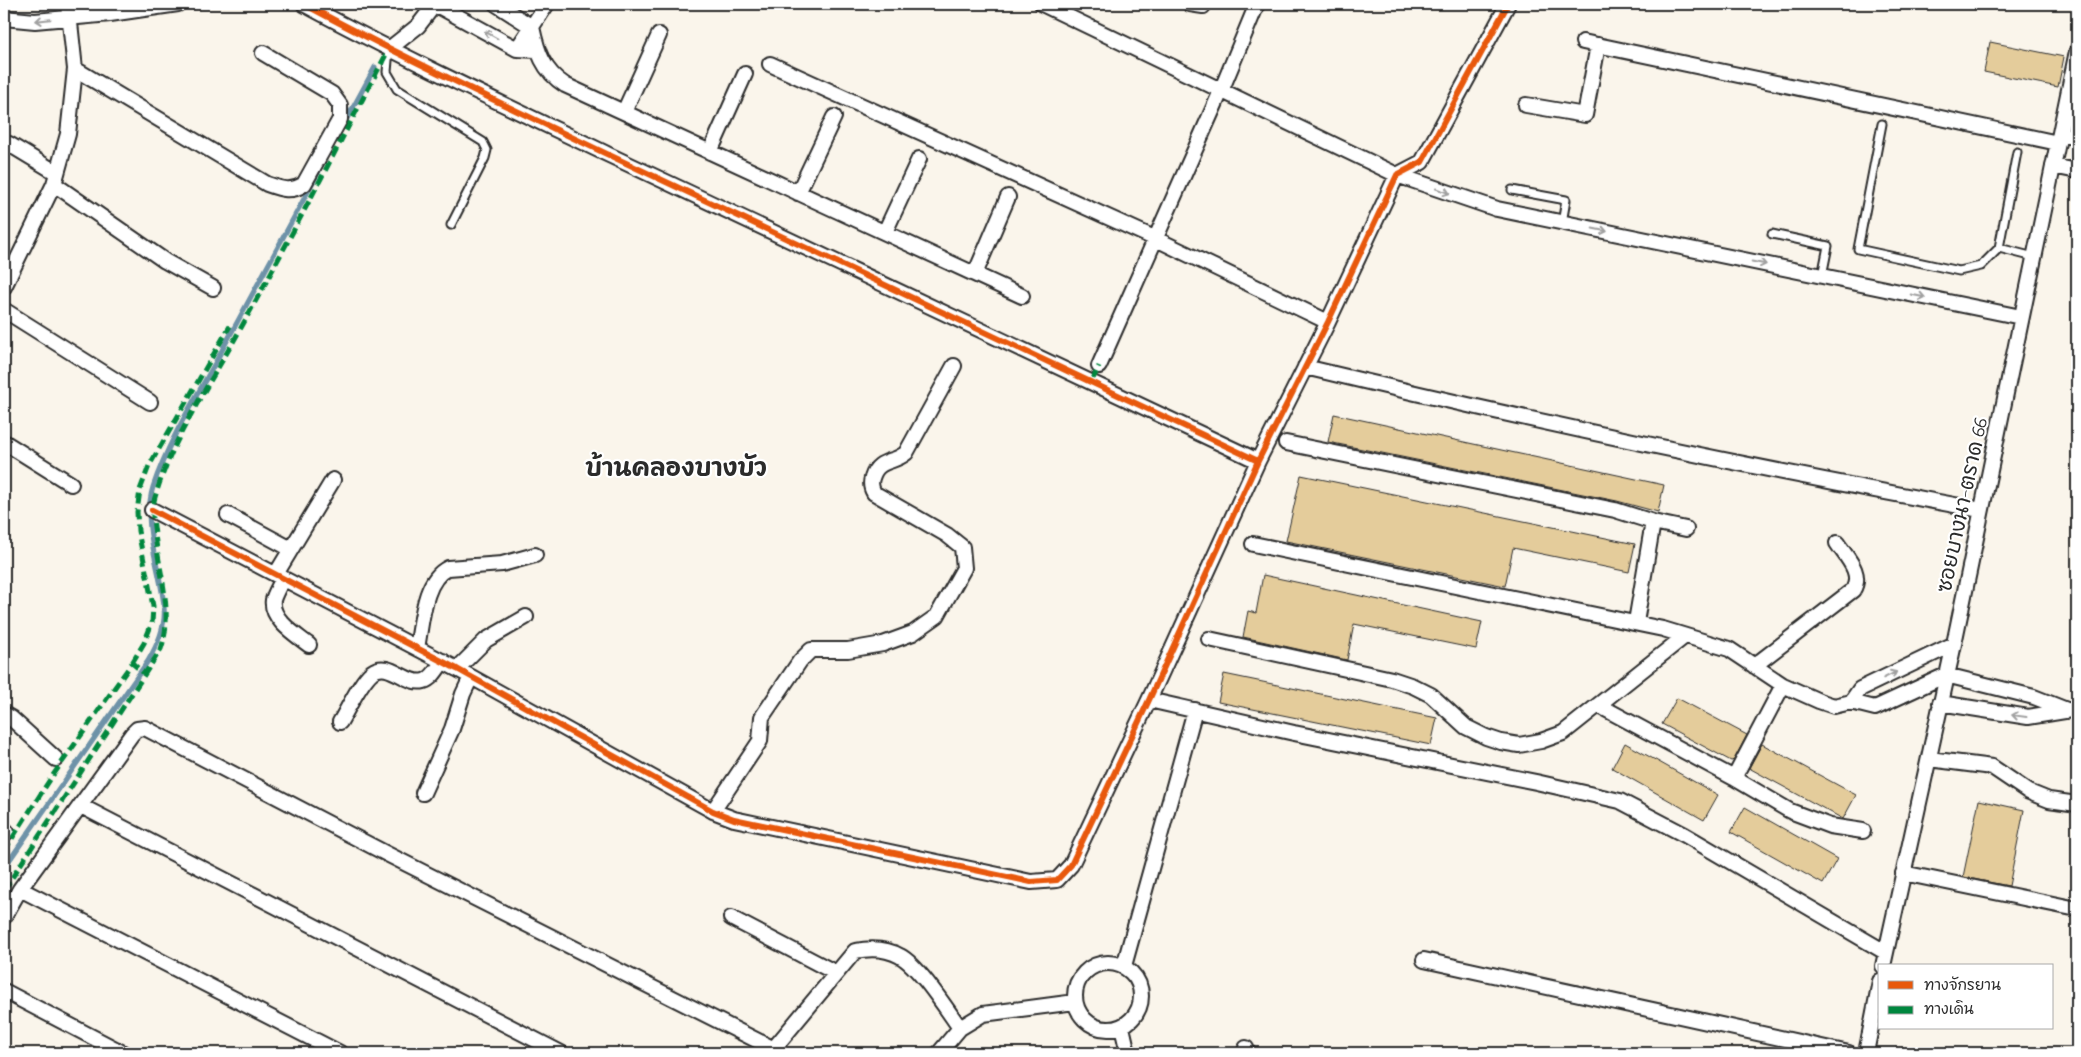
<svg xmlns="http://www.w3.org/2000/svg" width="2081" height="1057" font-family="'Indie Flower','Playpen Sans Thai',sans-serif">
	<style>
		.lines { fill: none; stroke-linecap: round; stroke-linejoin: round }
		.stream { stroke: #6e92a8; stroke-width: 5 }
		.building { fill: #e4cc9b; stroke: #2b2b2b }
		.lane-casing { stroke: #2b2b2b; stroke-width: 11 }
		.street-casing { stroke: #2b2b2b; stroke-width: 18 }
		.lane { stroke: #fff; stroke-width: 7 }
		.street { stroke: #fff; stroke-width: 14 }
		.quiet { stroke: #00873e; stroke-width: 5; stroke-dasharray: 10 5; stroke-linecap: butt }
		.cycleway-casing { stroke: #fff; stroke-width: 9 }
		.cycleway { stroke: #e8590c; stroke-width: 6 }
		.oneway { stroke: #a0a0a0 }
		.labels { text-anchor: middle; stroke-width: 4.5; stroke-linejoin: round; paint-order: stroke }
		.street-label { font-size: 21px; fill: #2b2b2b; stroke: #fff }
		.quarter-label { font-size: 24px; font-weight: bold; fill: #2b2b2b; stroke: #fff }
	</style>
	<rect width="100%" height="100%" fill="#faf5eb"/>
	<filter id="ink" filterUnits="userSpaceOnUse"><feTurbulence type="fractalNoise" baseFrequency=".02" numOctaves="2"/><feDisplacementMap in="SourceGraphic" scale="10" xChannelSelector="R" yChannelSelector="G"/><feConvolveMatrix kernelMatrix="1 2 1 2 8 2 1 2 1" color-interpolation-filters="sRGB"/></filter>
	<g filter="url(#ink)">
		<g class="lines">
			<path class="stream" d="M343 126 375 67
				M4 868 148 661C157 645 166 627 164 607 161 568 141 527 153 487 167 444 192 404 214 365 249 300 284 236 319 171"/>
		</g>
		<path class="building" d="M1990 42 2064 57 2058 87 1984 72Z
			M1334 414 1664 485 1658 512 1617 501 1328 442Z
			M1301 475 1635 544 1629 572 1513 548 1505 586 1286 541Z
			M1263 575 1482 622 1476 649 1354 624 1347 660 1243 637 1248 611 1256 613Z
			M1224 674 1437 718 1431 745 1218 702Z
			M1677 698 1747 735 1734 760 1731 761 1662 724Z
			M1625 743 1718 795 1704 820 1612 768Z
			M1762 744 1856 795 1843 819 1749 768Z
			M1979 800 2024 810 2009 886 1963 877Z
			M1745 807 1837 859 1823 884 1731 832Z"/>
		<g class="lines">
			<defs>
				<path id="lane" d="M389 49 387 72 397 89 483 142 487 150 485 158 451 225
					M1882 124 1858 249 1959 271 1981 266 1999 248 2034 257
					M1512 190 1566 200 1562 223
					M1772 234 1828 246 1822 276
					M1999 248 2017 152"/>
				<path id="street" d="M304 4C404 58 507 106 609 155 825 258 1042 357 1258 461
					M435 4 517 49 536 50
					M496 4 532 27C537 51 543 71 565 85L1022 296
					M1042 4 1397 175 1497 209 2021 317
					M1190 4 1203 6 1204 4
					M4 18 35 21 110 14 178 4
					M1583 42 2058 143
					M389 49 418 26 435 4
					M517 49 547 4
					M770 64 1154 238 1328 322
					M75 69 267 184C281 189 291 193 304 184L340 119V105L332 94 263 53
					M1526 105 1585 115 1598 45
					M624 112 659 35
					M2060 134 2077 138
					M9 144 57 173
					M710 152 745 74
					M2053 166 2077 171
					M54 184 165 261 213 288
					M798 193 834 117
					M885 232 919 159
					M975 274 1008 197
					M4 287 54 184 68 134 75 69 68 4
					M4 310 150 402
					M1099 366 1221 91 1257 4
					M1305 367C1529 421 1754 468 1981 510
					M4 442 71 484
					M1286 443 1615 510 1653 522 1636 622
					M152 510 457 669 713 811 734 819 1031 882 1057 880 1071 865 1149 700 1258 461 1328 322 1397 175 1422 162 1508 4
					M228 515 291 549
					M1653 522 1686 529
					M1253 544 1663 629 1729 649 1783 685 1819 701 1834 706 1851 702 1875 708 1946 675 2034 697 2067 710
					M276 574 333 480
					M283 578C280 585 275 593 273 600 270 619 296 635 309 645
					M1209 639 1392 679 1413 686 1431 695 1466 727 1486 737 1501 742 1519 745 1541 741 1563 733 1685 636
					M417 648C422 623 423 580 448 568L502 564 535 555
					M1754 666 1853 590C1863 573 1847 558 1837 543
					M457 669 486 640 526 617
					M1149 700 1294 733 1536 782 1620 801 1685 835 1885 952
					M1851 702 1860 689 1954 644
					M1940 703 2028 717 2077 709
					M1598 705 1734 778 1790 811 1830 826 1863 831
					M4 714 11 718 56 759
					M340 722C348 709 360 682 372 672 389 659 406 686 424 681 432 679 438 668 443 661
					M1929 759 1992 767 2029 792 2049 800 2077 804
					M1734 778 1783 685
					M423 793 452 729 463 694 471 677
					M81 806 561 1053
					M713 811 760 741 762 717 800 661 811 650H848L883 644 913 633 937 616 964 568 962 547 947 535 874 493C871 488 870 484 872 478 878 458 893 464 906 453L954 366
					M4 829 7 832
					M1903 873 2077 909
					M20 889 340 1053
					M4 917 20 889 132 734 137 729 145 728 387 854 774 1049
					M731 918 836 973
					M1424 960 1849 1053
					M1075 996a33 33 0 1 1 66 0a33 33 0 1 1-66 0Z
					M1124 966 1195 710
					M1883 966 1954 644 2077 51
					M4 991 123 1053
					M1122 1027 1128 1053
					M770 1053 855 951C870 948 886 948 900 956 919 966 947 1010 960 1028
					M939 1053 960 1028 983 1014 1075 1002
					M1244 1053 1246 1048
					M1866 1053 1880 981"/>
			</defs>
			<use href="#lane" class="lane-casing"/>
			<use href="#street" class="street-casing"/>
			<use href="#lane" class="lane"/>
			<use href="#street" class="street"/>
			<path class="quiet" d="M1092 381 1099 366
				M132 663 144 643 152 623 153 606 138 531 137 512 140 490 149 466 230 326
				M4 851 51 778 132 663 145 674
				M4 890 161 649C174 612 159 573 155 534 153 520 151 508 156 494 174 434 212 381 242 326 292 235 340 142 389 49"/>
			<defs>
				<path id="cycleway" d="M304 4C404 58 507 106 609 155 825 258 1042 357 1258 461
					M152 510 457 669 713 811 734 819 1031 882 1057 880 1071 865 1149 700 1258 461 1328 322 1397 175 1422 162 1508 4"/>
			</defs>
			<use href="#cycleway" class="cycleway-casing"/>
			<use href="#cycleway" class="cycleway"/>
		</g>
		<defs><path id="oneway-shaft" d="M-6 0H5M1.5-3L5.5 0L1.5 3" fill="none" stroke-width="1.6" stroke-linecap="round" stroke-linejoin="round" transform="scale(1.25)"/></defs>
		<g class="oneway">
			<use href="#oneway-shaft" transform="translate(43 20) rotate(174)"/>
			<use href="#oneway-shaft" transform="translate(491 35) rotate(-151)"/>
			<use href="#oneway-shaft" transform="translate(1443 191) rotate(19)"/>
			<use href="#oneway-shaft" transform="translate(1600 230) rotate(12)"/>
			<use href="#oneway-shaft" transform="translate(1759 263) rotate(12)"/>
			<use href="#oneway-shaft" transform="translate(1918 296) rotate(12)"/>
			<use href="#oneway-shaft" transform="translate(1890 675) rotate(-26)"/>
			<use href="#oneway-shaft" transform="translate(2019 716) rotate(-172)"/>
		</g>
	</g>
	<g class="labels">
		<g class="street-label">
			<text transform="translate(1962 505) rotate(-78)" y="7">ซอยบางนา-ตราด 66</text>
		</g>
		<g class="quarter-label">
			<text x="676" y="476">บ้านคลองบางบัว</text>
		</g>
	</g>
	<rect width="2081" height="1057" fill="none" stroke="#fff" stroke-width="20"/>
	<rect x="10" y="10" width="2061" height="1037" fill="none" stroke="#2b2b2b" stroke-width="2" filter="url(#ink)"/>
	<rect x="1878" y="964" width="175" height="65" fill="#ffffff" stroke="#aaaaaa"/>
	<rect x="1888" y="981" width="25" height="8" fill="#e8590c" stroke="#aaaaaa"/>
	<text x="1924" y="990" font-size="15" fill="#2b2b2b">ทางจักรยาน</text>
	<rect x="1888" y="1006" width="25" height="8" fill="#00873e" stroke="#aaaaaa"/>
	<text x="1924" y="1014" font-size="15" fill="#2b2b2b">ทางเดิน</text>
</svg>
